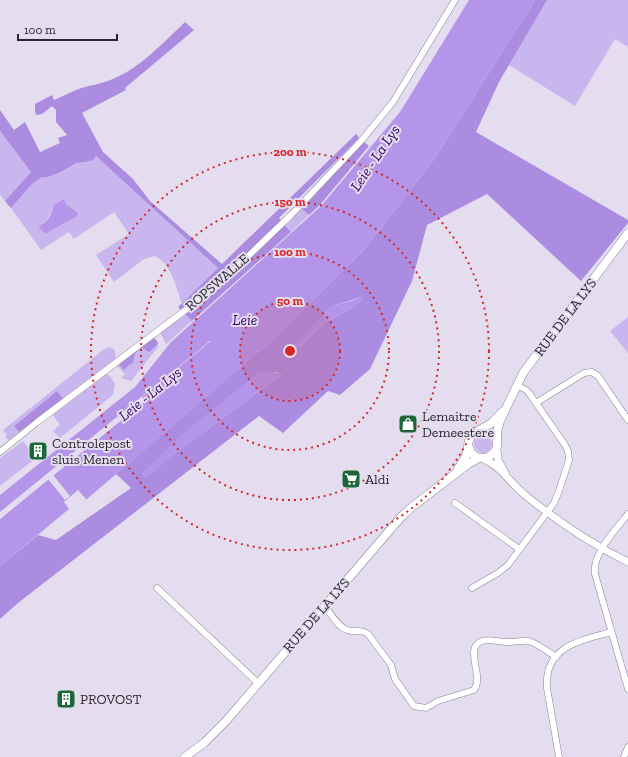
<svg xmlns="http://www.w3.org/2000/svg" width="628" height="757" font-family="'Zilla Slab',serif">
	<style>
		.green { fill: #cab6ef; fill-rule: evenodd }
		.forest { fill: #ac8ce0; fill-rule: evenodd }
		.water { fill: #b495e9 }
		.pier { fill: #e3ddef; fill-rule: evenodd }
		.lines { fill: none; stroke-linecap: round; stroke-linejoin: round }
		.minor-casing { stroke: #898394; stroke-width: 7 }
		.tertiary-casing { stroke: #898394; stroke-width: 8 }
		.secondary-casing { stroke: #898394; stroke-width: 9 }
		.minor { stroke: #fff; stroke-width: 6 }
		.tertiary { stroke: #fff; stroke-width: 7 }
		.secondary { stroke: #fff; stroke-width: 8 }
		.ring { fill: none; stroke: #d62828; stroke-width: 2; stroke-dasharray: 2 4 }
		.labels { text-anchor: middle; stroke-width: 4; stroke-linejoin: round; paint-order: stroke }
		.street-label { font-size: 14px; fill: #2a272e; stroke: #e3ddef }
		.poi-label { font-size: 14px; fill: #2a272e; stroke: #e3ddef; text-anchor: start }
		.water-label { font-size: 15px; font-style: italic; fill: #3a0069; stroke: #e3ddef }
		.centre { fill: #d62828; stroke: #e3ddef; stroke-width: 2 }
		.ring-label { font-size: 12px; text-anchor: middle; font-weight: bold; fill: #d62828; stroke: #e3ddef; stroke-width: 4; stroke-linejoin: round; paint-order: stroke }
	</style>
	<rect width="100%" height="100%" fill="#e3ddef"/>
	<path class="green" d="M547 0H628V47L615 39 575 106 509 65Z
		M0 131 31 172 5 201 0 194Z
		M96 156 218 268 182 303C176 288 171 262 154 256L144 259 114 282 96 255 129 234 114 212 74 239 69 232 41 250 11 208 32 184 42 177H48L61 172 76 163 86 162ZM65 200 67 205 73 210 45 234 38 226C49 221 50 215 54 205Z
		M302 209 309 215 291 232 286 225Z
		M185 314 192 321 166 344 160 332Z
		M628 317V353L610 331Z
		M158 344V347L131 381 121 378 125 374 116 365 118 364 124 370C131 363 134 352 142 348L149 351Z
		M108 347 114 349 116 358 63 398 57 391 14 426 19 432 9 440 5 437 7 435 3 430 103 350Z
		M106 374 110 376 115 384 113 395 60 438 53 431 60 425 53 415Z
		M474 444a9 9 0 1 1 18 0a9 9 0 1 1-18 0Z
		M23 441 36 458 0 486V458Z"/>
	<path class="forest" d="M535 0H547L499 82 476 132 628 220V223L581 281 487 194 427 225 412 281 370 369 340 395 328 391 283 433 259 416 18 603 0 619V566L38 535 56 540 131 488 116 474 271 341 364 250 435 158ZM362 297V300L351 308 323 324 301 346 289 350 332 306ZM275 372 280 374 281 375 175 453 154 470 151 474H142L186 432 259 373Z
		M185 22 194 30 125 88 126 90 82 113 103 152 133 179 150 201 222 264 356 134 359 138 279 218 291 232 192 321 178 307 218 268 96 156 93 160 86 162 76 163 61 172 48 177H42L32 184 11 208 5 201 31 172 0 131V110L14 130 25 122 40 152 60 143 58 138 67 135 56 122V110L52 106 42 114 36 115 35 111V104L52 95 54 100C61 97 69 93 76 90 89 85 103 84 115 78 141 67 165 41 185 22Z
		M364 142 369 146 320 205 309 215 302 209Z
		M154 338 157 341 158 344 149 352 142 348C135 351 134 356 133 363L129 365 124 370 118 364 150 339Z
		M57 391 63 398 19 432 14 426Z"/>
	<path class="water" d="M469 0H535L435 158 364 250 271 341 87 499H86L78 490 64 502 69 509 0 566V519L145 401 142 397 210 341 0 514V495L135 387 171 342 321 206 400 112Z
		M64 199 67 205 78 213 77 216 45 234 38 226C49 222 51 215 54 205Z
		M362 297V300L351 308 323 324 301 346 291 352 288 350 332 306 351 301Z
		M269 371 280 374 281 375 175 453 145 479 142 474C177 436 218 405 259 373Z"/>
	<path class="pier" d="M210 341H211L158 384 157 386H156L142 397 145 401 53 475 70 496 65 500 48 479 0 519V512ZM141 400 142 401 9 509 138 402Z"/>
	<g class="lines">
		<defs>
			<path id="minor" d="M536 403 584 373 592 372 598 376 628 420
				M0 452 36 423 216 287 291 215 361 141 393 102 455 0
				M455 503 519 549
				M628 514C616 529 592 554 595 574L628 689
				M157 588 258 683
				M472 588 498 573 508 565 554 503 559 491 569 460 568 451 565 445 529 393 526 390 517 385
				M325 606C331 614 337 626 347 630 354 633 361 628 368 634L391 665 395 679 414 706 426 708 438 701 474 690C483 678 470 660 475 647 477 644 479 642 482 641 491 638 501 643 510 642 516 642 523 640 529 641 538 644 547 651 556 657
				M559 757 547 688C544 646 580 641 611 632
				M624 757 628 747"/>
			<path id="tertiary" d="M497 449 498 460 505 473
				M483 459C500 465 511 484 525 495 557 521 591 544 628 562"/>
			<path id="secondary" d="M468 445 471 453 478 458H487L495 452 497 446V432L500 421 523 373 628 233
				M458 469 466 456 469 441 472 434 492 423 502 412
				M185 757 204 743 226 721 402 516 412 507 468 464 479 458"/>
		</defs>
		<use href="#minor" class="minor-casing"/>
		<use href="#tertiary" class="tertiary-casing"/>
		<use href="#secondary" class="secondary-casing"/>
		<use href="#minor" class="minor"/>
		<use href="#tertiary" class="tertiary"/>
		<use href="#secondary" class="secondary"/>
	</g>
	<circle cx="290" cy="351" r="50" fill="#d62828" fill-opacity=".12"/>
	<g class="ring">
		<circle cx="290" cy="351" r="50"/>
		<circle cx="290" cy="351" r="99"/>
		<circle cx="290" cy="351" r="149"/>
		<circle cx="290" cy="351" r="199"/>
	</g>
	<defs>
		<symbol id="shop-square" viewBox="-11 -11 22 22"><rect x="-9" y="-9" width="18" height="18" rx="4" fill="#1b6735" stroke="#e3ddef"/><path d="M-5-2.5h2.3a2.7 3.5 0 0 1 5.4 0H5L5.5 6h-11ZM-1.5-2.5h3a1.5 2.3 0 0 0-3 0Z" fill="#fff"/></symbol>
		<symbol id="building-square" viewBox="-11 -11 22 22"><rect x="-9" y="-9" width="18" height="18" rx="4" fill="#1b6735" stroke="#e3ddef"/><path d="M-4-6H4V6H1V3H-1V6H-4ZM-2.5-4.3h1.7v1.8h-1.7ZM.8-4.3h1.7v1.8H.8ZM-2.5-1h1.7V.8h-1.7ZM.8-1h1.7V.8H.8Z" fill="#fff"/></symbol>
		<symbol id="supermarket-square" viewBox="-11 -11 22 22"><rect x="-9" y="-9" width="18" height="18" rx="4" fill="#1b6735" stroke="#e3ddef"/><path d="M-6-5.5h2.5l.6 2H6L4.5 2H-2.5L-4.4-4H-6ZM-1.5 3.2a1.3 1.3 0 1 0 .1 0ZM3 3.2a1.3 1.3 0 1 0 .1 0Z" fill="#fff"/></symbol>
	</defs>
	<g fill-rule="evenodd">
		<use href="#shop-square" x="397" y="413" width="22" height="22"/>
		<use href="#building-square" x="27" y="440" width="22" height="22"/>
		<use href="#supermarket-square" x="340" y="468" width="22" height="22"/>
		<use href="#building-square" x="55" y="688" width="22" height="22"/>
	</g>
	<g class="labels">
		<g class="street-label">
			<text transform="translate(217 282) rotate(-41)" y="5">ROPSWALLE</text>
			<text transform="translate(565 317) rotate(-53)" y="5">RUE DE LA LYS</text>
			<text transform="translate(316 615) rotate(-49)" y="5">RUE DE LA LYS</text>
		</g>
		<g class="poi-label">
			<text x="422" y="421">Lemaitre<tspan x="422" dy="16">Demeestere</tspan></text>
			<text x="52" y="448">Controlepost<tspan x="52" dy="16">sluis Menen</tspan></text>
			<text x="365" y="484">Aldi</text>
			<text x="80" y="704">PROVOST</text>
		</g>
		<g class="water-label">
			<text transform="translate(375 158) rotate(-56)" y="5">Leie - La Lys</text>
			<text x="245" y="325">Leie</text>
			<text transform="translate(150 394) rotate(-39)" y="5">Leie - La Lys</text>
		</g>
	</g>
	<circle cx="290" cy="351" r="6" class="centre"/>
	<g class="ring-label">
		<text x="290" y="156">200 m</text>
		<text x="290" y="206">150 m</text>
		<text x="290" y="256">100 m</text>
		<text x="290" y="305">50 m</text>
	</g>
	<path d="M18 34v6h99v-6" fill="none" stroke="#2a272e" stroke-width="2"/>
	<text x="24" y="34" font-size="12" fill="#2a272e" stroke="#e3ddef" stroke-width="3" paint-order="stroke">100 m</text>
</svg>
